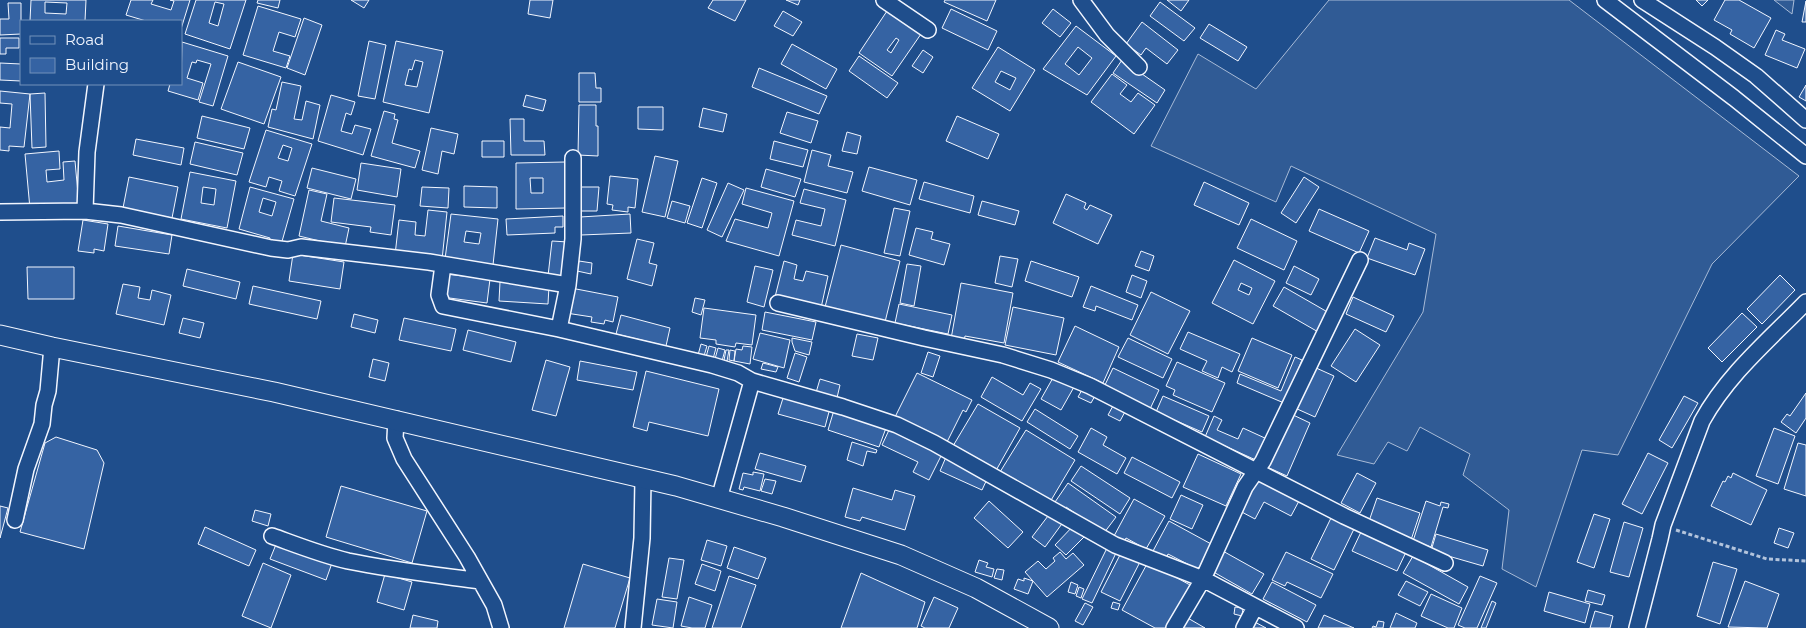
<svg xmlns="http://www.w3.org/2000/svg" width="1806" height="628" font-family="Montserrat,sans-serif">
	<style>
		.built { fill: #305b95; stroke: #a8bbd7 }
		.building { fill: #3563a3; stroke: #f2f6ff; fill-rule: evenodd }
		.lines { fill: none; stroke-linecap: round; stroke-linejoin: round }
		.minor-casing { stroke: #f2f6ff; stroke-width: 18 }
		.tertiary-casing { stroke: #f2f6ff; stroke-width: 21 }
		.path { stroke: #b3c4dc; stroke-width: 3; stroke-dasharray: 4 2.5; stroke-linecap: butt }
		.minor { stroke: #1f4e8c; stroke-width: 15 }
		.tertiary { stroke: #1f4e8c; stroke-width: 19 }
	</style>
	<rect width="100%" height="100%" fill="#1f4e8c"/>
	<path class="built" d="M1329 0H1569L1799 176 1712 264 1618 455 1582 450 1536 587 1502 569 1509 510 1463 475 1470 454 1420 427 1407 451 1388 442 1374 464 1337 455 1423 312 1436 234 1291 166 1276 202 1151 146 1198 54 1256 89Z
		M1774 0H1794L1792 14Z"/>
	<path class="building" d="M31 0H86L85 21H30ZM45 2 67 3 66 14 45 13Z
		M131 0H153L151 4 171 10 174 1 170 0H190L181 29V21H146L126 15Z
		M196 0H246L230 49 185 34ZM215 2 224 4 218 26 209 23Z
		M258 0H280L278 8 257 3Z
		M351 0H369L364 8Z
		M530 0H553L550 18 528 14Z
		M713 0H746L735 21 708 8Z
		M786 0H800L798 5Z
		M945 0H996L987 21 944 2Z
		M1167 0H1189L1181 11Z
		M1696 0H1708L1702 6Z
		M1725 0H1739L1771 18 1754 48 1730 34 1732 30 1714 20Z
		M1806 1V22H1802Z
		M1160 2 1195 28 1184 41 1150 16Z
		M8 3H21V34L0 35V19H9Z
		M258 6 301 19 295 37 279 32 273 51 290 56 286 68 243 55Z
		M951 9 997 31 988 50 942 28Z
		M1053 9 1071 23 1060 37 1042 23Z
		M783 11 802 22 793 36 774 26Z
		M887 11 921 34 892 76 859 53ZM896 38 899 40 891 53 887 50Z
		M304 18 322 25 305 75 287 68Z
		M1142 22 1178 50 1167 64 1146 48 1141 55 1126 44Z
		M1209 24 1247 47 1238 61 1200 38Z
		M1076 26 1116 56 1087 95 1043 69ZM1078 47 1092 58 1079 75 1065 64Z
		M1776 30 1785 34 1782 40 1805 49 1797 68 1765 55Z
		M0 38H19V48H6V54H0Z
		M369 41 386 45 375 99 358 96Z
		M396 41 443 51 429 113 383 102ZM415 60 423 62 417 87 405 85 409 69 412 70Z
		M182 42 228 56 213 106 199 102 211 64 197 60 196 63 192 62 187 78 203 83 198 100 168 91 170 84H181Z
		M792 44 837 69 826 89 781 64Z
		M998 47 1035 70 1010 111 972 88ZM1001 71 1016 78 1010 90 995 82Z
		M923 50 933 57 923 73 912 66Z
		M859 56 898 83 887 98 849 71Z
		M1122 60 1165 90 1157 103 1113 73Z
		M238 62 281 77 264 124 221 109Z
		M0 63 21 64V81L0 80Z
		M759 68 827 96 819 114 752 87Z
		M579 73H595L596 88H601V102H579Z
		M1112 74 1127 85 1120 94 1131 102 1138 93 1155 105 1134 134 1091 102Z
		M282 82 301 86 294 119 302 120 306 101 320 105 313 139 268 127 272 109 276 110Z
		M1806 85V101L1799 97Z
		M0 91 30 94 24 147 9 146V151L0 150V127L10 128 12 104 0 103Z
		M45 93 46 147 32 148 30 94Z
		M331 95 355 102 351 115 346 113 341 131 352 134 355 125 371 129 363 155 318 141Z
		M526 95 546 100 543 111 523 106Z
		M579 105H596V126H598V156L578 155Z
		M638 107H663V130L638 129Z
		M703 108 727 114 723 132 699 127Z
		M384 111 395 114 394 119 398 120 392 143 420 151 415 168 371 156Z
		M787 112 818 121 811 143 780 133Z
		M202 116 250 128 244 149 197 138Z
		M957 116 999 134 988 159 946 141Z
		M510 119H524V141H544L545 155H511Z
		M431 128 458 134 454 154 442 151 438 174 422 170Z
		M266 130 312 144 295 196 279 191 282 181 269 177 266 187 249 182ZM283 145 292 148 288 161 278 158Z
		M847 132 861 136 857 154 842 151Z
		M136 139 184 148 181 165 133 155Z
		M482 141H504V157H482Z
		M774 141 808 150 803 167 770 159Z
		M195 142 243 153 237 175 190 164Z
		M812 150 831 155 828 166 853 172 847 193 804 182Z
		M59 151 60 169 46 170 47 182 64 180 63 162 75 161 79 205 30 209 25 154Z
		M655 156 678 161 665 217 642 212Z
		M565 162 566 208 516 209V163ZM530 178H543V193H531Z
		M361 163 401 169 397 197 357 190Z
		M869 167 917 180 910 205 862 191Z
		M312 168 356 179 351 199 307 188Z
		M766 169 801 179 795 197 761 187Z
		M190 172 236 181 227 228 181 219ZM203 187 216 189 214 205 201 203Z
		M610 176 638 179 635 208 628 207V212L612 210 613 205 607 204Z
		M129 177 178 187 172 218 123 208Z
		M1304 177 1319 187 1296 223 1281 213Z
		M702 178 717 183 702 228 687 223Z
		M924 182 974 196 970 213 919 199Z
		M1204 182 1249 203 1239 225 1194 205Z
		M728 183 744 190 722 237 707 230Z
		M464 186 497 187V208L464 207Z
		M250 187 294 199 281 245 269 241 270 238 239 229ZM263 198 276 202 272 216 259 212Z
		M422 187 449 188 448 208 420 206Z
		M580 187H599L597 211H580Z
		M746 188 794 201 779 256 726 241 735 219 768 228 772 213 742 204Z
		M804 189 846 200 835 246 792 235 796 220 821 226 825 209 800 203Z
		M309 190 327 194 321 221 349 228 345 247 299 236Z
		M1066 194 1086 203 1084 208 1087 210 1090 205 1112 215 1098 244 1053 223Z
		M334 198 395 205 391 235 370 232 371 227 331 222Z
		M672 201 690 206 685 223 667 218Z
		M982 201 1019 211 1015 225 978 215Z
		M894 208 910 211 900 256 884 253Z
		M1319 209 1369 231 1359 253 1309 231Z
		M428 210 447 212 442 260 395 255 399 220 416 222 415 235 425 236Z
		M451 214 498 219 493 265 445 259ZM466 231 481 233 479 244 464 242Z
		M630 214 631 233 581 235 580 217Z
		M563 216V227H555V233L507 235 506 219Z
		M1251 219 1297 241 1284 270 1237 248Z
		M83 220 108 224 104 251 94 249V253L78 251Z
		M118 226 172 235 169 254 115 246Z
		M916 228 933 232 931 239 950 244 944 265 909 255Z
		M1375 238 1407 250 1409 243 1425 249 1415 275 1367 258Z
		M637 239 654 243 649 263 657 265 652 286 627 279Z
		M552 241 568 242 564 278 548 276Z
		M841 245 900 261 885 322 825 307Z
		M1141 251 1154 256 1149 271 1135 266Z
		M293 254 344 262 340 289 289 281Z
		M1000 256 1018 259 1012 287 995 283Z
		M1234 260 1275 281 1253 324 1212 303ZM1241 283 1252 288 1249 295 1238 290Z
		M579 261 592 263 591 274 577 271Z
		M784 261 797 265 794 279 803 281 806 271 828 276 821 308 775 297Z
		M1031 261 1079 277 1072 297 1025 281Z
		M907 264 921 266 914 306 900 303Z
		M755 266 773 270 764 307 747 302Z
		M1294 266 1319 279 1311 295 1286 283Z
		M27 267H74V299H28Z
		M187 269 240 282 236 299 183 286Z
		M445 274 490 279 487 303 442 297Z
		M1132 275 1147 281 1141 298 1126 292Z
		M1780 275 1795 290 1762 324 1747 309Z
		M500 282 549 286 548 304 499 301Z
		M961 283 1013 293 1004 343 965 336 964 342 951 339Z
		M123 284 140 287 138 298 150 300 152 290 171 295 164 325 116 314Z
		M253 286 321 301 317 319 249 304Z
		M1091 286 1138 305 1132 320 1096 306 1095 311 1083 307Z
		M1284 287 1331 314 1320 333 1273 306Z
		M571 288 618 297 613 322 605 320 604 324 591 322 592 317 566 313Z
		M1151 292 1190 311 1168 354 1130 335Z
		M1353 297 1394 316 1386 332 1346 314Z
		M695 298 705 300 701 315 692 312Z
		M899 304 952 315 948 334 895 323Z
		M1013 307 1064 318 1056 355 1005 345Z
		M704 308 756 315 752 345 736 343 735 347 716 344V340L700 338Z
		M765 312 816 322 812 340 762 330Z
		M1742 313 1757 327 1722 362 1708 348Z
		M354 314 378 320 375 333 351 327Z
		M621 315 670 328 666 346 616 334Z
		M183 318 204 323 200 338 179 333Z
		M404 318 456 329 451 351 399 340Z
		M1075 326 1119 347 1103 383 1058 362Z
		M1355 329 1380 345 1356 382 1331 366Z
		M468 330 516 342 511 362 463 350Z
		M1188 332 1240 354 1232 372 1222 367 1218 378 1202 371 1207 361 1180 349Z
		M760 333 790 340 784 368 753 359Z
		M857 334 878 338 873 360 852 356Z
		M792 338 812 342 809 355 795 351 792 342Z
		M1128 338 1172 359 1163 378 1118 357Z
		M1252 338 1292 355 1278 388 1238 371Z
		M701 344 707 346 704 356 698 355Z
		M709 346 716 348 713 359 706 357Z
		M743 346 752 347 750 364 734 361 736 349 742 350Z
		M718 348 725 350 722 361 715 359Z
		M726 350H729L727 361 724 360Z
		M730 350 735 351 734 361 729 360Z
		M928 352 940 356 933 377 921 373Z
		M795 353 807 357 799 382 787 378Z
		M1295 357 1302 360 1284 403 1237 383 1240 374 1281 391Z
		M373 359 389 363 385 381 369 377Z
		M546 360 570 367 556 416 532 410Z
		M580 361 637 372 633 390 577 380Z
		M1177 362 1225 383 1212 412 1173 395 1175 390 1166 386Z
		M763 363 778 367 776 372 761 369Z
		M1314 367 1334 376 1315 417 1295 408Z
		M1113 368 1159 390 1150 409 1104 387Z
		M646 371 719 389 708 436 649 422 647 431 633 427Z
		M917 373 972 400 966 412 963 410 946 444 894 419Z
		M1054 376 1074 387 1061 410 1041 399Z
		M992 377 1023 395 1030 383 1041 389 1022 421 981 397Z
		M820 379 840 385 836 402 815 396Z
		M1083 388 1096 394 1091 403 1078 397Z
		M1806 393V418L1796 433 1781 422 1787 414 1790 416Z
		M784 395 830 408 825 427 778 414Z
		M1163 396 1209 416 1202 432 1156 412Z
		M1684 396 1698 403 1672 448 1659 440Z
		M978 404 1020 428 994 474 953 446Z
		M1114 404 1126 410 1120 421 1108 415Z
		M1035 409 1078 436 1070 449 1027 422Z
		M834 410 886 428 879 447 828 430Z
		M1289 413 1310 423 1287 476 1265 466Z
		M1214 416 1222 420 1217 430 1238 439 1243 428 1267 439 1258 461 1205 437Z
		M1091 428 1107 437 1103 445 1126 458 1117 474 1078 452Z
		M1774 428 1795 436 1778 484 1756 476Z
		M889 430 942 454 929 480 913 472 918 462 882 445Z
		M1026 430 1075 460 1050 502 1000 472Z
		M56 437 97 450 104 463 84 549 20 532 45 443Z
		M852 442 877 450 876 453 867 451 863 466 847 460Z
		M1798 443 1806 445V496L1784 489Z
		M760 453 806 466 801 482 755 469Z
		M1648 453 1668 463 1642 514 1622 504Z
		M1198 454 1241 474 1226 506 1183 487Z
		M946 457 988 477 982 490 940 471Z
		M1132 457 1180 482 1172 498 1124 473Z
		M1081 466 1130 498 1120 514 1071 481Z
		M753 472 764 474 760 491 744 487 743 490 739 489 743 473 753 475Z
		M1357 473 1376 483 1360 513 1341 503Z
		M1733 473 1767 490 1751 525 1711 506 1723 481 1725 482 1728 476 1731 478Z
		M1255 478 1299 501 1291 516 1264 502 1255 519 1238 510Z
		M765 479 776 481 772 494 761 491Z
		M1068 483 1116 517 1104 533 1066 507 1062 511 1053 505Z
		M341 486 427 511 412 563 326 537Z
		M853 488 892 500 895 490 915 496 905 530 862 517 860 521 845 517Z
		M1181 495 1203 505 1192 529 1170 519Z
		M1377 498 1420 513 1411 540 1368 524Z
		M1134 499 1165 516 1146 549 1126 538 1124 542 1114 536Z
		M989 501 1023 532 1008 548 974 518Z
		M1426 501 1440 506 1441 502 1449 504 1448 508 1443 507 1431 547 1413 541Z
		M0 506 8 508 0 538Z
		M255 510 271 514 268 526 252 521Z
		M1051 512 1064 521 1045 547 1032 537Z
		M1594 514 1610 519 1594 568 1577 562Z
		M1331 518 1354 529 1334 570 1311 559Z
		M1169 521 1213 545 1199 570 1168 554 1166 559 1153 551Z
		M1624 522 1643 528 1629 577 1610 572Z
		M1075 524 1086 535 1066 555 1055 545Z
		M205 527 256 550 249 566 198 544Z
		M1779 528 1794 533 1788 548 1774 543Z
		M1361 532 1406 552 1397 571 1352 551Z
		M1436 534 1488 550 1483 566 1431 551Z
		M707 540 727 546 721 566 701 560Z
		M277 542 332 563 326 580 270 559Z
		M734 547 766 558 758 579 727 568Z
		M1107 548 1116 553 1092 603 1082 599Z
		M1221 550 1264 574 1252 594 1210 570Z
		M1122 551 1141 560 1120 601 1101 592Z
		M1060 552 1066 559 1073 553 1084 565 1047 597 1025 572 1038 561 1046 569 1055 561 1053 558Z
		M1286 552 1333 574 1321 598 1287 582 1285 586 1272 580Z
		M1413 556 1468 587 1459 604 1403 573Z
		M669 558 684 560 677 599 662 597Z
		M979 560 988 563 986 567 994 569 992 577 975 572Z
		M1148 562 1190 585 1166 628H1155L1122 610Z
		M1713 562 1737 569 1720 624 1697 616Z
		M263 563 291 575 271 628 242 616Z
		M583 564 630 578 615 628H564Z
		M702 564 721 571 715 591 695 584Z
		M997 569 1004 570 1002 580 994 578Z
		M861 573 925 602 917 628H841Z
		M385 574 412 582 404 610 377 602Z
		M729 576 756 585 741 628H712Z
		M1480 576 1497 583 1477 628H1465L1458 625Z
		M1024 578 1033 581 1028 594 1014 589 1018 579 1024 581Z
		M1406 581 1428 592 1420 606 1398 595Z
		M1745 581 1779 594 1767 628 1728 627Z
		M1071 582 1078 585 1075 594 1068 592Z
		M1272 582 1316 605 1307 622 1263 599Z
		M1079 587 1084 589 1081 598 1076 596Z
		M1588 590 1605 595 1602 605 1585 601Z
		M1549 592 1590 604 1585 623 1544 611Z
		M1431 594 1462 608 1454 628H1448L1421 616Z
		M689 597 712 605 705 628H692L681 626Z
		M934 597 958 608 949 628H925L921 626Z
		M657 599 677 602 673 628 652 625Z
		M1492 601 1496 603 1486 628H1481Z
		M1113 602 1120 604 1118 610 1111 608Z
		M1085 603 1093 607 1083 625 1075 621Z
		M1235 607 1243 608 1242 616 1234 614Z
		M1595 611 1613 616 1610 628H1590Z
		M1396 613 1417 623 1415 628H1390Z
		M413 615 438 621 437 628H410Z
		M1324 615 1354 628H1318Z
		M1186 617 1205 628H1179Z
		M1253 621 1266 628H1250Z
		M1378 621 1384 622 1383 628H1372L1373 626 1376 627Z"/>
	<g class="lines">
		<defs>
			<path id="minor" d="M884 0 928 30
				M1081 0 1107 35 1139 67
				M1605 0 1734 98 1806 156
				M1642 0 1715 47 1756 76 1806 120
				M85 211 87 152 96 84
				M0 212 85 211 121 215 271 248 288 250 301 247 429 262 568 285
				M443 265 439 295 443 306 559 329 712 365 738 373 752 381 843 407 897 425 934 443 1115 545 1203 579 1296 628
				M778 303 924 338 1003 355 1051 370 1090 386 1344 516 1445 563
				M559 329 568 285 573 239V158
				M396 419 395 438 404 459 467 557 494 605 501 628
				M719 499 752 381
				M15 520 26 469 42 424 44 405 48 391 52 347
				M272 536C297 545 322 555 348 561 392 570 436 575 480 581
				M633 628 642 538 643 479
				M1174 628 1203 579 1245 487 1263 461 1360 260
				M1244 628 1255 607
				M1637 628 1660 539 1663 525 1702 421C1728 374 1769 340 1806 302"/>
			<path id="tertiary" d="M0 335 52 347 274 392 676 486 783 517 901 555 976 588 1049 628"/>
		</defs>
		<use href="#minor" class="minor-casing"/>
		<use href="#tertiary" class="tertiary-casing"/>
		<path class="path" d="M1676 530 1767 559 1806 561"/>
		<use href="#minor" class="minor"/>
		<use href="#tertiary" class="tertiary"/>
	</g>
	<rect x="20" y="20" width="162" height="65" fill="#1f4e8c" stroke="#7391ba"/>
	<rect x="30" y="36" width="25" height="8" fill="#1f4e8c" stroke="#7391ba"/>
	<text x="65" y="45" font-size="15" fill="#f2f6ff">Road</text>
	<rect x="30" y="58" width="25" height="15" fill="#3563a3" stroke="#7391ba"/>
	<text x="65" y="70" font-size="15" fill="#f2f6ff">Building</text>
</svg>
